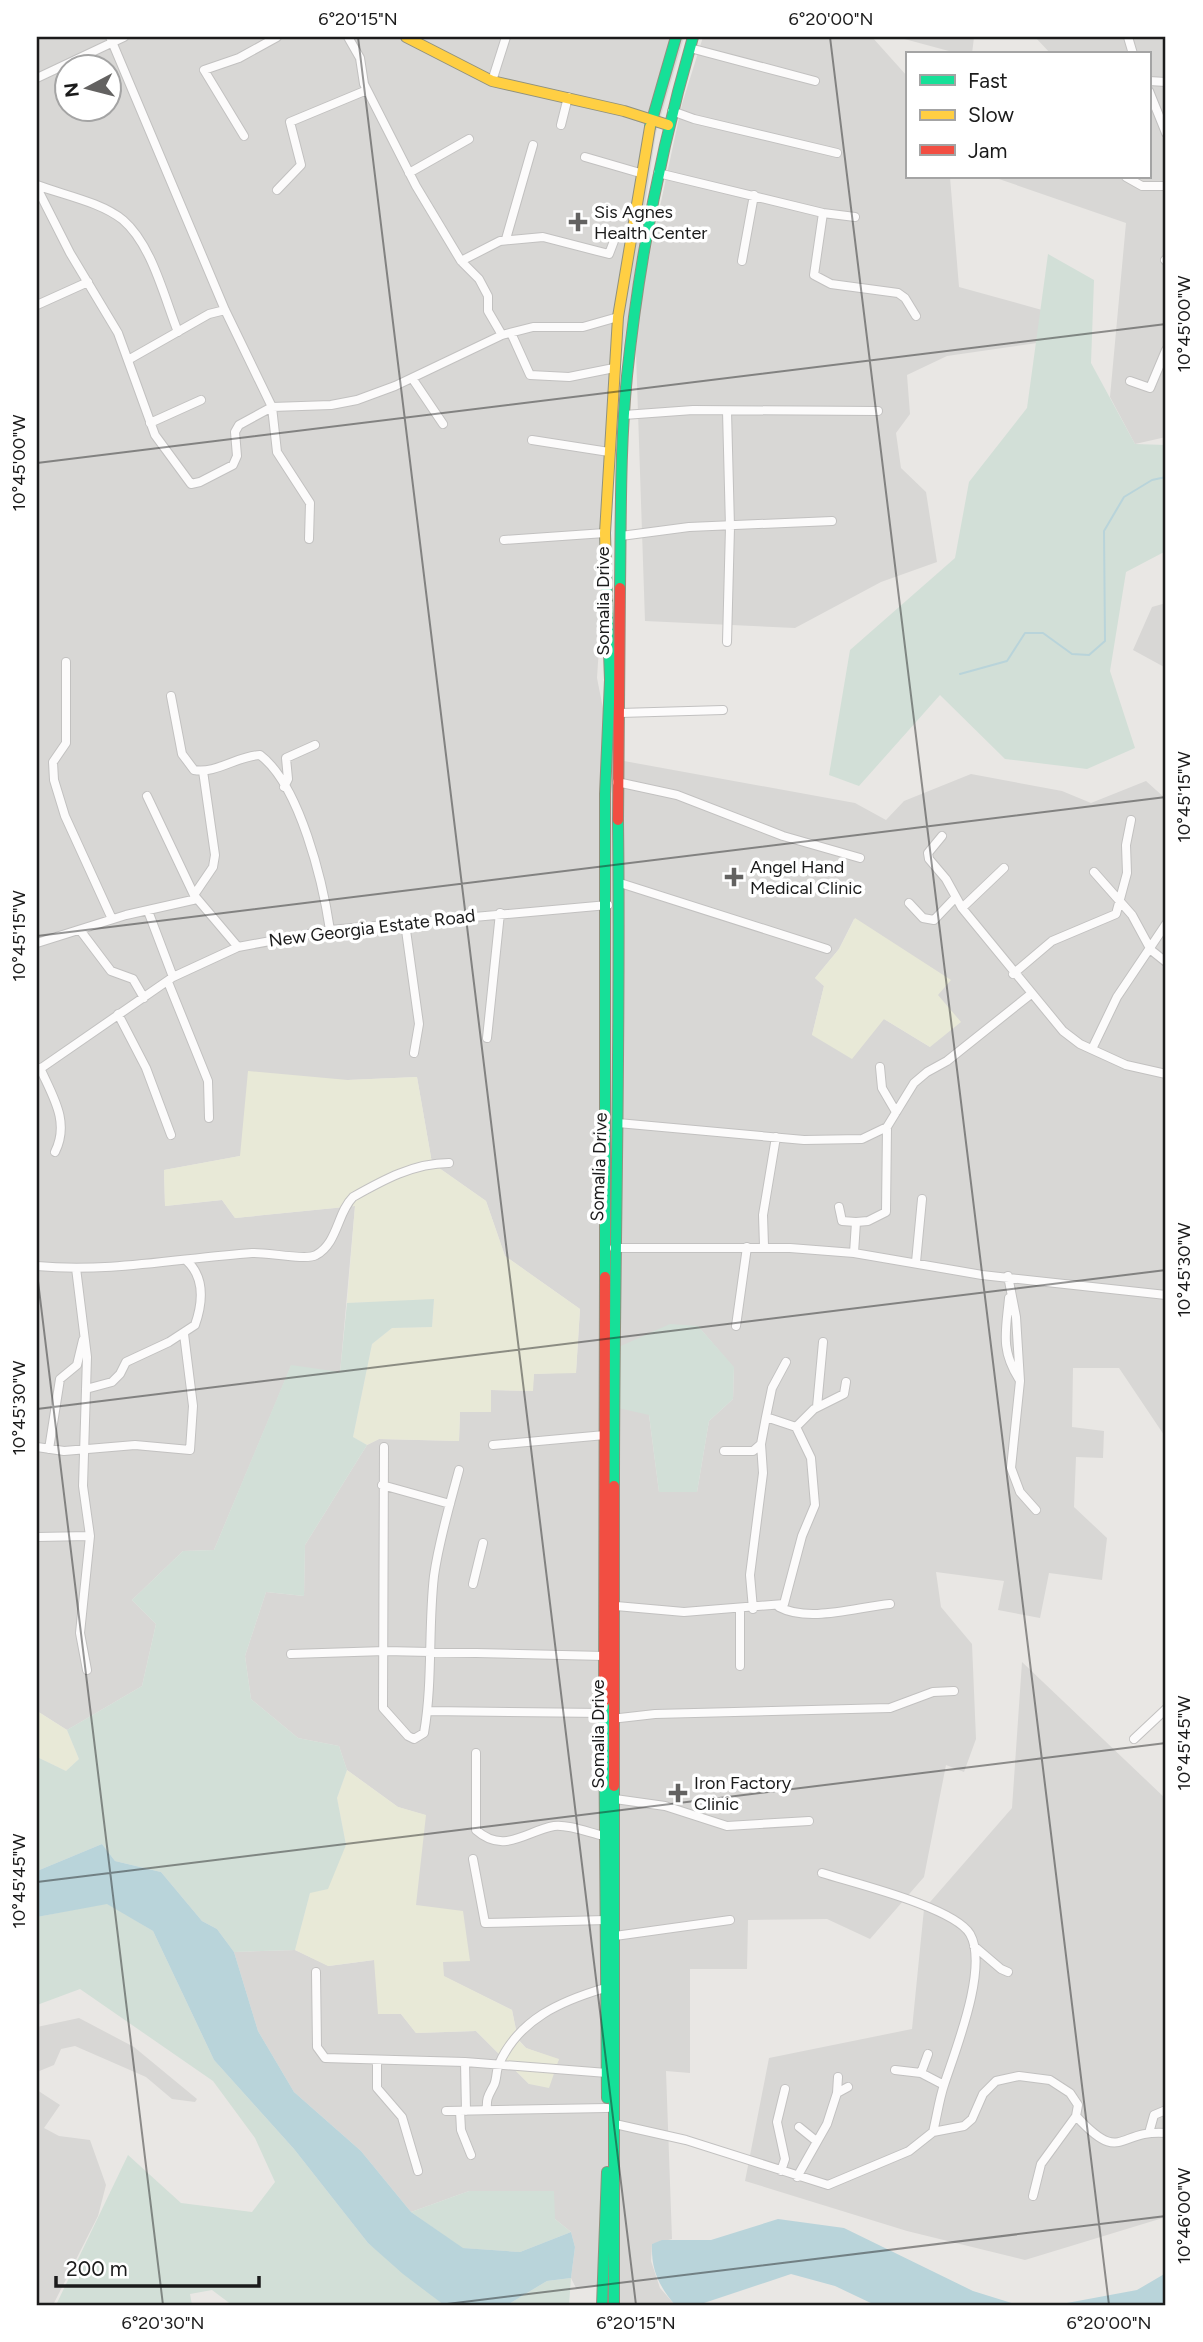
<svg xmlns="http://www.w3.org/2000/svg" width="1203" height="2342" font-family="Figtree,sans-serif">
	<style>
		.residential { fill: #d8d7d5; fill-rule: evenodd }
		.farmland { fill: #e8e9d7 }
		.wetland { fill: #d2dfd7 }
		.water { fill: #b9d4da }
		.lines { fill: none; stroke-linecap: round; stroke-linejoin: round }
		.stream { stroke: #b9d4da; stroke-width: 2 }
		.street-casing { stroke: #c2c1c0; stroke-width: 10 }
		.fast-casing { stroke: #90917e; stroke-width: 12 }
		.slow-casing { stroke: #90917e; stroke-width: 12 }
		.jam-casing { stroke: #90917e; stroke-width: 12 }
		.street { stroke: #fcfbfb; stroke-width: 8 }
		.fast { stroke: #16e098; stroke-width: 10 }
		.slow { stroke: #ffcf43; stroke-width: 10 }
		.jam { stroke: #f24e42; stroke-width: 10 }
		.ticks { fill: none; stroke: #1b1b1b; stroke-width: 2; stroke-opacity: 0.45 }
		.poi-dot { fill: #636261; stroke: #fff; stroke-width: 2.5 }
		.labels { text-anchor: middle; stroke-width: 7; stroke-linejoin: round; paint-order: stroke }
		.poi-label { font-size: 18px; fill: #1b1b1b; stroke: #fff; text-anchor: start }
		.street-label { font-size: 18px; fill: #1b1b1b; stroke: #fff }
		.neatline { fill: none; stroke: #1b1b1b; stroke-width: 2.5 }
		.ticks-label { font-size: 18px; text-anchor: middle; fill: #1b1b1b }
	</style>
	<rect width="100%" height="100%" fill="#e9e7e4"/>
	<path class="residential" d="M37 37H684L656 133 615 402 597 678 613 759 855 803 886 820 904 801 971 774 1062 791 1091 803 1146 781 1166 799V1438L1119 1368H1073L1072 1427 1104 1431 1103 1458 1076 1457 1074 1507 1107 1538 1102 1580 1049 1573 1040 1618 998 1610 1004 1581 936 1572 941 1607 972 1644 976 1739 964 1772 946 1765 924 1877 870 1939 827 1919 748 1920 747 1969H690V2073L666 2071 672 2239 652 2244 651 2261 660 2288 675 2305H614V2286L576 2288 571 2278 575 2247 571 2232 555 2219 469 2191 411 2212 361 2151 294 2092 258 2031 234 1952 295 1950 329 1966 374 1960 401 2014 416 2033 476 2031 529 2084 559 2060 526 2048 518 2039 512 2010 443 1976V1961L470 1960 415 1905 425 1815 398 1807 347 1770 339 1746 298 1738 251 1699 245 1656 266 1592 304 1596 305 1545 367 1445 379 1439 459 1441 460 1412 491 1390 532 1391 534 1374 576 1372 580 1309 505 1256 486 1201 432 1163 417 1077 348 1080 240 1156 164 1170 165 1206 222 1200 235 1218 355 1206 340 1373 291 1366 214 1550 183 1551 132 1600 156 1624 142 1686 67 1730 37 1711ZM66 66H108V108H66ZM854 919 950 980 937 995 930 1047 884 1019 812 1035 824 986 815 978 839 949ZM698 1326 734 1368 733 1399 709 1421 697 1492H659L649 1415Z
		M703 37H872L907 76V177H950L959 287 1042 310 1037 343 947 356 907 375 910 414 896 433 901 468 926 492 937 562 881 582 795 628 645 621 635 323 682 104Z
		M897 37H974L972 54H960Z
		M1035 37H1166V437L1135 444 1110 397 1126 223 996 178 1149 177V54H1051Z
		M1166 603V668L1133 650 1152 607Z
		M1022 1662 1166 1799V2217L1025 2260 907 2231 745 2181 769 2058 912 2029 924 1909 1012 1808Z
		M79 2018 134 2047 197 2099 195 2102 172 2099 146 2077 75 2046 61 2049 54 2065 37 2072V2027Z
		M37 2090 60 2105 44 2128 59 2136 90 2140 106 2185 98 2216 53 2305H37Z"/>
	<path class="farmland" d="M855 918 951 980 938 995 961 1022 930 1047 884 1019 852 1059 812 1035 824 986 815 978 839 949Z
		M248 1071 348 1080 417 1077 432 1163 486 1201 505 1256 580 1309 576 1373 534 1374 533 1391 491 1390V1412H460L459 1441 379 1439 367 1445 353 1437 372 1344 392 1328 432 1327 434 1300 347 1303 355 1206 235 1218 222 1200 165 1206 164 1170 240 1156Z
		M37 1711 67 1730 79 1759 66 1771 37 1757Z
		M347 1770 398 1807 426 1815 416 1905 463 1911 470 1961 443 1962 444 1976 512 2010 518 2040 526 2048 559 2059 549 2088 529 2084 476 2031 416 2033 401 2014H378L374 1960 328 1966 295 1950 310 1893 346 1845 337 1798Z"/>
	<path class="wetland" d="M1048 254 1094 280 1091 363 1135 444 1166 445V551L1126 572 1110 671 1135 748 1087 769 1005 759 940 695 859 786 829 775 850 650 955 558 969 482 1027 408Z
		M434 1299 432 1327 392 1328 372 1344 353 1437 367 1445 305 1545 304 1596 266 1592 245 1656 251 1699 298 1738 339 1746 347 1770 337 1798 346 1845 328 1889 310 1893 295 1950 234 1952 217 1929 202 1921 161 1872 115 1861 102 1844 37 1871V1757L66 1771 79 1759 67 1730 142 1686 156 1624 132 1600 183 1551 214 1550 291 1365 340 1372 347 1303Z
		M670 1324 698 1326 734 1367 733 1399 709 1421 697 1492H659L649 1415 614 1407V1349Z
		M107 1903 153 1931 214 2060 294 2149 368 2243 444 2305H232L212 2290 190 2294 192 2305H56L128 2155 181 2203 252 2212 275 2182 255 2138 213 2081 80 1989 37 2005V1917Z
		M469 2191H554L555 2219 571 2232 520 2252 462 2248 411 2212Z
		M571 2278 569 2305H507L547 2281Z"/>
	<path class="water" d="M102 1844 115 1861 161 1872 202 1921 217 1929 234 1952 258 2031 294 2092 361 2151 411 2212 463 2248 520 2252 571 2232 575 2247 571 2278 547 2281 507 2305H444L403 2274 368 2243 294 2149 214 2060 153 1931 107 1904 37 1917V1871Z
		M778 2219 844 2228 973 2291 1018 2305H875L835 2286 791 2274 701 2304 675 2305C659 2286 651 2270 652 2244L662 2240H711Z
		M1166 2273V2305H1056L1137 2290Z"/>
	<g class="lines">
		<path class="stream" d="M960 674 1007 661 1025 633H1043L1072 654 1089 655 1105 641 1104 531 1124 497 1152 480 1166 477"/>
		<defs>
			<path id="street" d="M110 37 225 310 272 407 277 452 310 503 309 539
				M348 37 360 58 364 84 416 186 461 261 479 279 488 296V311L502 335
				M1128 37 1133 54
				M690 48 815 81
				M37 78 124 37
				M492 81 506 37
				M1149 81 1166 82
				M1149 91 1166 133
				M672 111 694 119 837 153
				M561 125 568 97
				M244 136 204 70 239 58 277 37
				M585 157 640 173
				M409 173 469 139
				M658 173 823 213 855 217
				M1126 177 1142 186H1166
				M37 185C63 195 101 202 123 220 152 245 164 297 178 332
				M37 188 70 253 118 333 155 435 191 484 200 482 233 465 237 456 235 432 239 425 272 407 331 405 357 400 395 386 502 335 533 327H583L618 317
				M277 190 301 165 290 122 367 90
				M823 213 814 275 831 284 898 293 905 298 916 316
				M506 239 533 145
				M1165 260 1166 261
				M461 261 500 241 543 237 609 254 617 233 630 234
				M742 261 754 195
				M37 305 88 282
				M511 333 530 375 569 377 614 368
				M128 360 209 314 225 310
				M412 378 443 424
				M1130 381 1150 388 1166 350
				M727 411 730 527 727 642
				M624 415 693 410 878 411
				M150 423 201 400
				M532 440 609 452
				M621 536 689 527 832 521
				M504 540 605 533
				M66 662V743L53 762 54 780 65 816 112 919
				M171 696 182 754 194 770C216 774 237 756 260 755 300 785 323 883 330 930
				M620 713 723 710
				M617 782 677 795 783 836 860 858
				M284 787 288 779 286 758 315 745
				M147 796 194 895 238 947
				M942 836 928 853 929 859 946 879 962 908 1063 1031 1080 1044 1126 1065 1166 1074
				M1094 872 1132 915 1151 950 1166 962
				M620 883 827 949
				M194 895 213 867 215 855 203 771
				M909 903 923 918 934 920 955 898
				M962 908 1004 868
				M148 911 173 977
				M405 923 419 1024 414 1053
				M80 930 111 971 133 979 144 998
				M37 943 126 915 197 899
				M1013 974 1052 941 1116 914 1127 873 1126 845 1131 820
				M168 982 208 1081 209 1118
				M118 1014 146 1068 171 1135
				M487 1038 500 913
				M1092 1049 1117 997 1166 924
				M880 1067 882 1088 896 1112
				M40 1068C53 1097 70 1122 55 1152
				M37 1071 173 977 238 947 330 930 608 905
				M618 1123 804 1140 862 1139 887 1127 914 1083 927 1072 947 1061 1031 994
				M839 1207 842 1221 856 1222 854 1253
				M856 1222 868 1221 886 1212 887 1127
				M764 1246 763 1215 776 1137
				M614 1248H790L854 1253 982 1275 1166 1295
				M916 1262 922 1199
				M37 1266C108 1273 181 1258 252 1253 267 1252 306 1261 316 1255 338 1243 337 1213 353 1197 383 1180 414 1163 449 1163
				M76 1268 87 1357 83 1486 90 1536 80 1633 87 1670
				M1008 1276 1016 1317 1020 1381 1011 1468 1020 1492 1036 1510
				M1009 1298C1006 1331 1000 1349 1019 1379
				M736 1326 747 1247
				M86 1389 112 1382 120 1374 126 1362 169 1342 195 1325C203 1302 205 1277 186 1260
				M817 1407 823 1342
				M796 1427 814 1409 844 1394 846 1382
				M493 1445 605 1435
				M37 1447 64 1451 135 1445 190 1450 193 1406 184 1334
				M384 1447 383 1708 408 1736 414 1739 424 1733C433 1681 428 1628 434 1576 439 1540 450 1504 459 1470
				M49 1449 60 1379 77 1365 83 1340
				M724 1451H753L761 1444 766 1417
				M382 1485 450 1504
				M37 1537 90 1536
				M473 1584 483 1543
				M616 1606 684 1612 784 1604 802 1536 815 1505 811 1458 796 1427 766 1417 772 1388 786 1362
				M779 1607C809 1623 857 1607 890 1604
				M753 1609 750 1575 763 1473 761 1444
				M291 1654 385 1651 605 1656
				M740 1666V1609
				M428 1711 605 1713
				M611 1719 655 1714 890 1708 933 1692 954 1691
				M1134 1739 1166 1709
				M476 1753V1830C504 1855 526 1831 554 1826 568 1824 590 1833 604 1836
				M615 1799 665 1806 727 1826 809 1821
				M473 1859 485 1923 606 1920
				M822 1873C853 1883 954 1907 970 1934 989 1967 955 2051 944 2085 939 2100 937 2116 933 2132
				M615 1936 730 1920
				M974 1946 1001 1969 1008 1972
				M316 1972 317 2047 325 2058 465 2062 607 2073
				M377 2061V2088L402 2117 418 2171
				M465 2062 466 2111
				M895 2070 921 2073 944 2085
				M921 2073 928 2054
				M837 2093 838 2077
				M487 2110C486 2097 489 2095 494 2085 497 2079 496 2070 499 2064 519 2019 561 2001 605 1988
				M446 2111 607 2108
				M460 2111 461 2130 471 2155
				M1076 2116C1122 2166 1117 2129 1166 2133
				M615 2124 686 2140 828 2185 909 2151 933 2132 964 2126 972 2119 983 2094 996 2081 1019 2076 1050 2080 1070 2093 1078 2105 1076 2116 1041 2164 1033 2196
				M799 2127 815 2140
				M1149 2133 1154 2115 1166 2110
				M781 2171 785 2159 777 2122 785 2089
				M797 2177 827 2124 837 2093 848 2087"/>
			<path id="fast" d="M650 127 676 37
				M620 588C621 517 620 446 627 376 639 260 661 148 693 37
				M605 1277V794L610 680 606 569
				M614 1486C614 1264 621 1042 618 820
				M604 1702 607 2098
				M614 1786V2305
				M602 2305 607 2172"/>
			<path id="slow" d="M406 37 492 81 624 111 668 125
				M606 569 605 533 618 317 650 127"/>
			<path id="jam" d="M618 820 620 588
				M614 1486V1786
				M604 1702 605 1277"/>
		</defs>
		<use href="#street" class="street-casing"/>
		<use href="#fast" class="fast-casing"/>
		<use href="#slow" class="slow-casing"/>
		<use href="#jam" class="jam-casing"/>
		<use href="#street" class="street"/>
		<use href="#fast" class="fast"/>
		<use href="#slow" class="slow"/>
		<use href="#jam" class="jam"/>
	</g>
	<path class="ticks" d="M358 37 636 2305M830 37 1109 2305M37 463 1166 324M37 936 1166 797M37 1273 163 2305M37 1409 1166 1270M37 1882 1166 1743M439 2305 1166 2216"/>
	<g class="poi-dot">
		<path d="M574.5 211.5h7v7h7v7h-7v7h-7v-7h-7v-7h7z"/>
		<path d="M730.5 866.5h7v7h7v7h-7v7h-7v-7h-7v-7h7z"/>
		<path d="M674.5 1782.5h7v7h7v7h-7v7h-7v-7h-7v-7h7z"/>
	</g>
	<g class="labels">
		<g class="poi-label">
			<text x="594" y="218">Sis Agnes<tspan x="594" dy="21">Health Center</tspan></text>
			<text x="750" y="873">Angel Hand<tspan x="750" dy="21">Medical Clinic</tspan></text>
			<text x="694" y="1789">Iron Factory<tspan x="694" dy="21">Clinic</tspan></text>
		</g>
		<g class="street-label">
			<text transform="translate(603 601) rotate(-90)" y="6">Somalia Drive</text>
			<text transform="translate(372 928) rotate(-7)" y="6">New Georgia Estate Road</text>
			<text transform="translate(599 1167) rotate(-88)" y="6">Somalia Drive</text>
			<text transform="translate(598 1734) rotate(-90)" y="6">Somalia Drive</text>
		</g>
	</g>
	<rect width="1203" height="2342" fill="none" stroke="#ffffff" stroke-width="77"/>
	<rect x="906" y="52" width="245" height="126" fill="#ffffff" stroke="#a4a4a4" stroke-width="2"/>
	<rect x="920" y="75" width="35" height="10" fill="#16e098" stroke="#a4a4a4" stroke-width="2"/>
	<text x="968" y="88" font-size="21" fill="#1b1b1b">Fast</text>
	<rect x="920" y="110" width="35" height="10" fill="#ffcf43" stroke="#a4a4a4" stroke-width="2"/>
	<text x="968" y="122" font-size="21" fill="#1b1b1b">Slow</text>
	<rect x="920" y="145" width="35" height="10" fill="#f24e42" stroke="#a4a4a4" stroke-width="2"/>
	<text x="968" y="158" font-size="21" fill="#1b1b1b">Jam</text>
	<g transform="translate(88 88) rotate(263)"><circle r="33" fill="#ffffff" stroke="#a4a4a4" stroke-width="2"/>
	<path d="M0-5L12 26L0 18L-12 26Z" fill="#636261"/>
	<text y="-10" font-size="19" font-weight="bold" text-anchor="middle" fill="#1b1b1b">N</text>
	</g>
	<path d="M56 2276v10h203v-10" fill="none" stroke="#1b1b1b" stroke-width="3.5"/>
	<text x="66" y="2276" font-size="21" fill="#1b1b1b" stroke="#ffffff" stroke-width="5" paint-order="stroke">200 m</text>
	<rect x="38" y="38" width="1126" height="2266" class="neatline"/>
	<g class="ticks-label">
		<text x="358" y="25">6°20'15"N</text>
		<text x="831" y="25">6°20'00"N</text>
		<text transform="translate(1184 324) rotate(-90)" y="6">10°45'00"W</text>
		<text transform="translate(19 463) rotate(-90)" y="6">10°45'00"W</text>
		<text transform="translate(1184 797) rotate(-90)" y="6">10°45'15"W</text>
		<text transform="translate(19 936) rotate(-90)" y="6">10°45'15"W</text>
		<text transform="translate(1184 1270) rotate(-90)" y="6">10°45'30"W</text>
		<text transform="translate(19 1408) rotate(-90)" y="6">10°45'30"W</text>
		<text transform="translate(1184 1743) rotate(-90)" y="6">10°45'45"W</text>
		<text transform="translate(19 1881) rotate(-90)" y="6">10°45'45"W</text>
		<text transform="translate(1184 2216) rotate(-90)" y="6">10°46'00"W</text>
		<text x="163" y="2329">6°20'30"N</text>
		<text x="636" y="2329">6°20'15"N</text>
		<text x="1109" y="2329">6°20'00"N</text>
	</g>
</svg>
